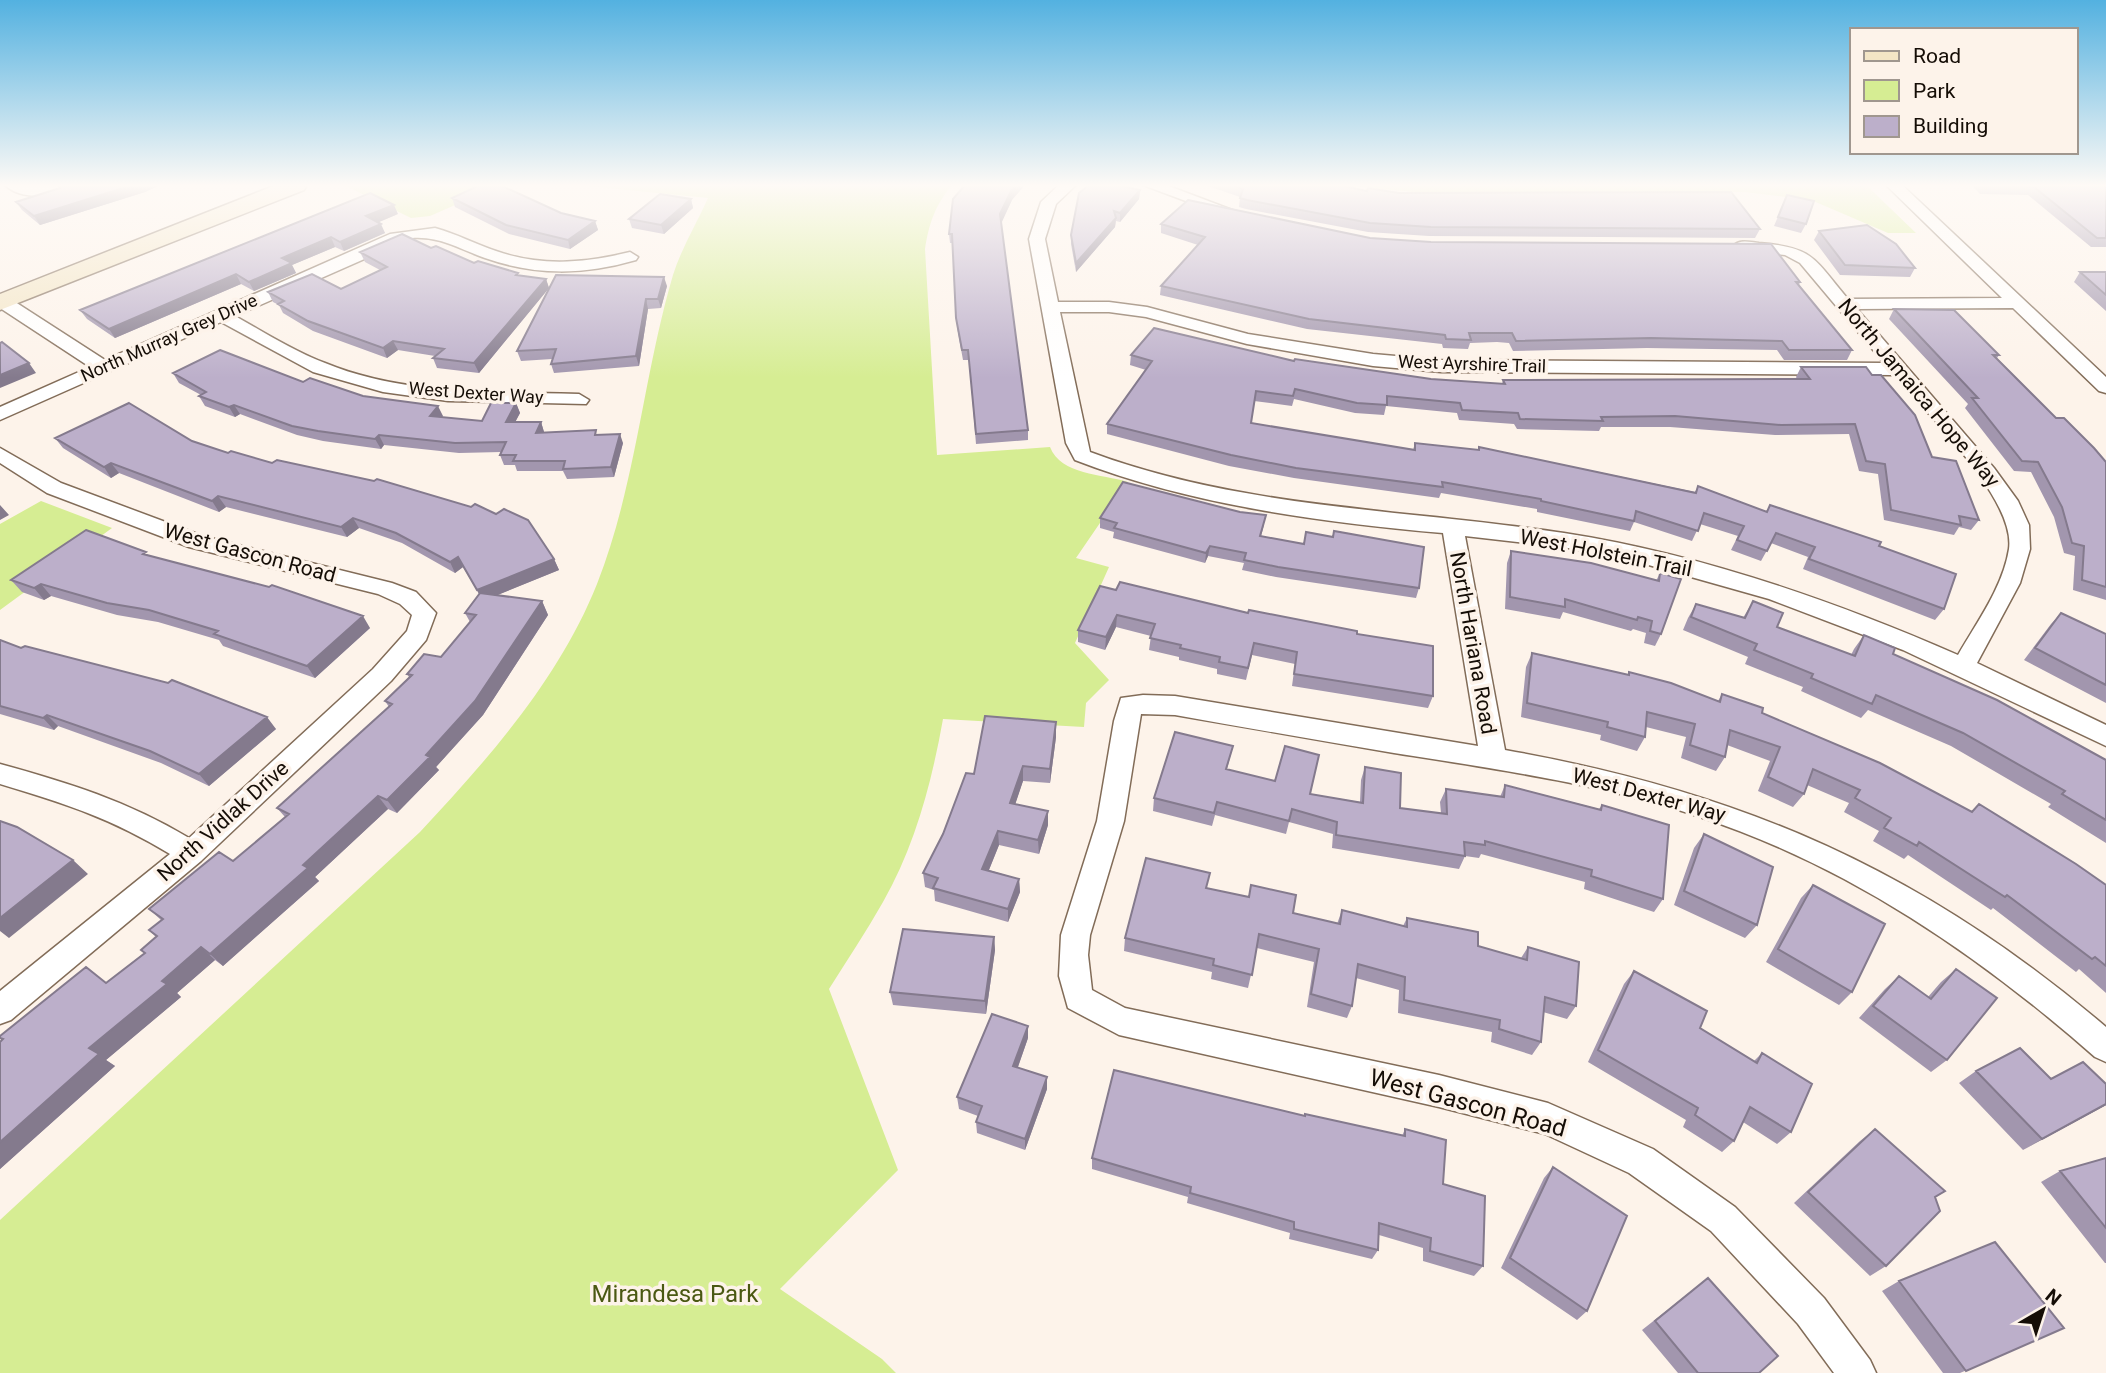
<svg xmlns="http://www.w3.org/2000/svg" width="2106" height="1373" font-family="Roboto,sans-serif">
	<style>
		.green { fill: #d6ed93 }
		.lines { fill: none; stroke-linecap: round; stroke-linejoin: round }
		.minor-casing { stroke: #826c58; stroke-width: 3 }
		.secondary-casing { stroke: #826c58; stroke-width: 3 }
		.minor { fill: #fff; fill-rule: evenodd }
		.secondary { fill: #f3e5c5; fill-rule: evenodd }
		.wall { fill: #a296ae }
		.shaded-wall { fill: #847a8d }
		.building { fill: #bcafca; stroke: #847a8d; stroke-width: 2 }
		.labels { text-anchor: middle; stroke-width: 7; stroke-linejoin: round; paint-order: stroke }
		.far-street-label { font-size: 18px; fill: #150d06; stroke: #fdf3ea }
		.street-label { font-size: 21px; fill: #150d06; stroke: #fdf3ea }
		.near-street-label { font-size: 24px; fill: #150d06; stroke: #fdf3ea }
		.near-park-label { font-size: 24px; fill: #4a5812; stroke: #fdf3ea }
	</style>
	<rect width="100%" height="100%" fill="#fdf3ea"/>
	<path class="green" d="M344 185H501L430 216 411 218Z
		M578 185H952C935 205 929 224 925 249L937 455 1050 447C1061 475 1102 474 1128 482L1076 558 1109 567 1075 643 1109 680 1086 703 1084 727 943 719C932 781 915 846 883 902 866 932 847 960 829 989L898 1170 780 1289 882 1359 896 1373H0V1220L420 832C489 758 559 679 597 584 636 485 643 377 673 275 681 249 697 223 708 198Z
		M1342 185H1866L1916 233H1888L1811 200 1745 192 1425 193Z
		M41 501 112 528 0 610V524Z"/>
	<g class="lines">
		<defs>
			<path id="minor" d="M5 185H73C57 199 20 200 5 185Z
				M1059 185H1076L1056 204 1045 239 1058 302H1109L1147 307 1248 334 1373 354 1441 360 1884 363 1800 263 1785 255 1741 251 1733 246C1740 239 1749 242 1759 243 1814 247 1814 259 1848 299L2002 298 1886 185H1902L2106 377V393L2099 391 2013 308 1857 309 1994 468 2018 501 2029 525 2030 549 2020 583 1977 663 2106 725V746L1903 650 1769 599 1638 562 1568 548 1465 536 1505 750C1742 792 1922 870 2106 1027V1062L2095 1057C1979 955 1849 866 1700 817 1601 784 1497 769 1394 753 1321 741 1248 728 1175 715L1141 714 1124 821 1090 935 1088 955 1092 990 1125 1008 1439 1075 1548 1103 1653 1149 1735 1207 1824 1298 1870 1360 1876 1373H1834L1798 1324 1711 1231 1629 1173 1545 1134 1439 1107 1119 1035 1068 1008 1059 976 1061 935 1097 821 1114 721 1121 698 1143 695 1175 696 1478 746 1443 533C1320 522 1191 505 1075 460L1066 443 1029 239 1041 202ZM1060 312H1109L1146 317 1247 344 1373 366 1441 372 1894 375C1926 413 2016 499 2009 549 2003 587 1977 622 1958 655 1832 600 1700 554 1564 533 1406 509 1242 509 1090 452Z
				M1143 185H1166L1240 213 1232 218 1226 216Z
				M435 228C457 234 475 244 496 251 541 267 585 263 630 252L638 257 636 260C584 275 536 276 485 258 459 249 440 236 412 238L235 316C264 332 293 351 325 363 405 396 494 391 579 394L589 400 586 404 448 401 383 392 313 372 221 322 0 420V407L90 367 0 308V298H9L105 360 390 234Z
				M0 448 61 483 203 536 392 583 416 592 436 613 426 640 391 681 201 861 11 1020 0 1024V991L170 854C111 818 66 804 0 784V764C69 783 127 801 189 838L373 669 407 631 412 615 400 604 378 594 189 547 47 493 0 463Z"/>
			<path id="secondary" d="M276 185H307L304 190 0 310V294Z"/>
		</defs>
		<use href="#minor" class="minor-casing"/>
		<use href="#secondary" class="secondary-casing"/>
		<use href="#minor" class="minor"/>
		<use href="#secondary" class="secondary"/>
	</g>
	<path class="wall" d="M57 185H160L145 192 40 225 22 210 16 202 58 188Z
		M1205 185H1339L1367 191 1399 193 1760 229 1755 238 1429 236 1368 232 1246 209 1239 207 1240 197Z
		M1972 185H2106V247H2091L2028 195 1980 194Z
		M1140 190 1139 199 1120 222 1116 221 1115 227 1076 272 1071 244V235Z
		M1787 195 1806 224 1801 233 1774 226Z
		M452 198 561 213 595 221 598 230 570 249 509 234 455 207Z
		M691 199 693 208 664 234 632 228 629 219Z
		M1012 200 1001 222 1028 430V440L976 444 969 360H963L957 327 953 243H950L949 234Z
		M398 214 378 222 385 233 344 251 335 247 292 265 296 273 254 291 241 284 115 338 87 319 80 310Z
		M1161 224 1370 238 1800 282 1799 285 1852 350 1847 360H1784L1777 350 1647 348 1513 351 1509 343 1497 342 1470 343 1468 349 1443 348 1442 344 1307 329 1160 295 1161 286 1198 245 1161 233Z
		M1819 231 1915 268 1910 277 1840 275 1814 240Z
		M431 248 474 263 518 275 546 279 549 288 667 286 661 308 648 309 639 366 554 373 551 364 552 359 521 361 517 351 549 288 479 373 437 368 433 358 435 356 398 350 387 358 313 331 283 313 279 305 273 302 268 292 341 289 380 270 365 262 360 252Z
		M2080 272H2106V311L2074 282Z
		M1894 309 1999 355 1997 358 2056 418 2106 462V600L2073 590 2075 556 2064 553 2054 517 2031 472 2014 471 1965 408 1968 404 1889 319Z
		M1131 355 1294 361 1431 379 1502 384 1503 380 1797 379 1796 377 1801 367 1932 457 1979 520 1971 530 1959 527 1954 535 1884 520 1878 474 1859 471 1849 434 1775 435 1670 427H1601L1599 431 1517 429 1514 424 1459 420 1457 413 1386 406 1384 415 1355 413 1294 399 1292 406 1254 401 1251 423 1413 450 1415 443 1478 450 1479 447 1695 492 1698 486 1767 512 1770 505 1879 546 1944 609 1935 620 1803 569 1808 557 1771 543 1761 561 1731 550 1738 536 1700 524 1692 541 1634 522 1630 531 1537 512V509L1441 493 1439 498 1294 478 1229 466 1107 434V424L1146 370 1130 365Z
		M173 373 303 382 443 416 442 417 482 421 516 403 520 413 515 422H541L544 432 598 435 623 443 614 477 567 479 563 471H517L515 465H504L500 455 501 452 459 453 384 445 381 449 323 441 297 435 240 414 235 417 205 406 199 396 201 395 179 383Z
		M55 438 192 441 554 559 559 570 497 595 542 601 548 615 483 715 436 767 439 770 397 813 388 809 315 877 319 881 223 966 215 960 177 993 181 997 106 1060 115 1066 0 1169V1042L106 983 144 953 156 937 149 930 161 920 149 909 233 861 285 817 277 808 389 707 385 701 409 677 407 674 441 657 470 622 465 613 479 594 463 567 455 573 402 543 359 528 347 537 226 507 219 512 119 473 111 478 63 448Z
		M1100 518 1264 525 1261 536 1419 588 1416 598 1276 577 1242 570 1244 563 1208 556 1205 563 1113 538 1114 532 1100 528Z
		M1511 551 1656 581 1660 573 1661 634 1655 646 1644 643 1646 633 1633 629 1631 631 1563 612 1560 619 1505 609 1507 563Z
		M148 555 370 628 315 678 223 646 219 640 158 622 117 615 51 596 44 600 22 592 11 580Z
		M1116 590 1248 613 1357 634 1433 696 1428 708 1292 686 1295 664 1252 655 1246 680 1217 674V669L1179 660V657L1149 650 1151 636 1116 627 1105 650 1078 642V630Z
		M1753 601 1777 627 1851 655 1854 649 1864 635 1893 654 2106 760V843L2048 807 2051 804 1951 746 1868 710 1861 718 1801 691 1803 687 1745 664 1748 657 1683 630 1688 618 1696 604 1743 618Z
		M2061 613 2106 634V703L2024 660 2051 624Z
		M0 640 21 648 276 729 209 786 161 763 58 726 54 730 0 714Z
		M1532 653 1627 675 1629 672 1718 701 1722 694 2106 885V993L2079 969 2076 972 1993 908 1991 910 1908 855 1904 859 1873 841 1879 831 1844 812 1849 803 1807 785 1804 794 1793 807 1758 791 1770 761 1727 745 1725 757 1716 771 1681 758 1686 737 1646 727 1645 737 1637 751 1600 740 1601 735 1521 717 1526 667Z
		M1056 722V737L1050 783 1023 781 1015 804 1048 825 1039 854 999 845 989 870 1019 879 1020 892 1008 922 935 901 934 890 925 887 923 873 974 774Z
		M1233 746 1227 769 1310 794 1360 802 1361 780 1365 767 1400 808 1441 813 1440 802 1446 789 1500 797 1505 785 1599 809 1602 805 1663 899 1654 912 1584 889 1585 882 1481 854 1479 858 1465 856 1459 869 1332 848 1333 834 1289 822 1286 834 1215 815 1212 826 1153 811 1154 798Z
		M1704 834 1757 925 1745 938 1674 905 1694 848Z
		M1813 885 1852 992 1839 1005 1766 962 1801 898Z
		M1207 888 1293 913 1337 924 1342 910 1403 926 1407 918 1478 946 1521 958 1528 947 1576 1006 1567 1019 1543 1012 1541 1042 1532 1055 1491 1042 1492 1032 1398 1013 1399 990 1356 978 1352 1006 1347 1018 1307 1007 1314 962 1257 948 1248 988 1211 979 1212 972 1124 951 1125 938Z
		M994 937 995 950 986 1014 893 1005 890 992Z
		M1956 969 1947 1060 1931 1072 1859 1018 1885 989 1899 976 1928 997 1941 982Z
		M1634 971 1700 1028 1754 1061 1762 1053 1791 1132 1777 1144 1743 1122 1734 1141 1722 1152 1683 1127 1686 1120 1588 1062 1624 984Z
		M1028 1038 1018 1067 1047 1089 1025 1150 977 1133 976 1122 978 1116 959 1109 957 1097Z
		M1976 1071 2106 1084V1105L2023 1150 1959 1083Z
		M1305 1114 1402 1136 1405 1129 1443 1184 1483 1266 1474 1276 1423 1261V1248L1379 1235 1378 1250 1372 1259 1289 1239 1290 1233 1187 1203 1188 1197 1092 1169V1158L1304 1116Z
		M1875 1129 1945 1191 1935 1198 1886 1266 1870 1276 1794 1203 1860 1141Z
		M2106 1158V1263H2105L2041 1182 2060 1171Z
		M1553 1167 1587 1311 1577 1320 1501 1268 1544 1178Z
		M1708 1278 1759 1373H1678L1642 1330Z
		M1899 1281 2064 1328 1960 1373H1943L1882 1291Z"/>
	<path class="shaded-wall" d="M133 185H160L145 192 40 225 34 216Z
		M1016 185H1025L1012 200 1001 224 1000 214 1011 191Z
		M1140 190 1139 199 1120 222V213Z
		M691 199 693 208 664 234 661 225Z
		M394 205 398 214 370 226 366 216Z
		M1116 218 1115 227 1076 272V263Z
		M595 221 598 230 570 249 568 240Z
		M381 224 385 233 344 251 340 242Z
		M331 237 335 247 292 265 296 273 254 291 249 282 282 258Z
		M236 274 241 284 115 338 109 329Z
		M664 277 667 286 661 308 658 299Z
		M546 279 549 288 479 373 474 363Z
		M646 299 648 309 639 366 636 356Z
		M393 341 398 350 387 358 383 348Z
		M29 363 36 373 0 388V375Z
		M516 403 520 413 510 432 506 422Z
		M234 405 240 414 235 417 229 407Z
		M438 406 443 416 435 425 430 416Z
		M541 422 544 432 536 433Z
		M620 434 623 443 614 477 611 467Z
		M379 435 384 445 381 449 375 439Z
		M111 463 119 473 111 478 104 467Z
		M218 496 226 507 219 512 212 501Z
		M0 505 9 515 0 520Z
		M353 518 359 528 347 537 341 527Z
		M1210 546 1208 556 1205 563 1206 553Z
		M458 557 463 567 455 573 450 562Z
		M554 559 559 570 483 601 477 590Z
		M41 584 51 596 44 600 34 588Z
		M542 601 548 615 483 715 436 767 439 770 397 813 387 800 426 755Z
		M1117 615 1116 627 1105 650 1106 637Z
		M363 616 370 628 315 678 307 666Z
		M47 715 58 726 54 730 43 718Z
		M267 717 276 729 209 786 199 774Z
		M1056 722V737L1050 783V769Z
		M1023 766V781L1011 817 1010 803Z
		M378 796 388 809 315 877 319 881 223 966 210 954 303 865Z
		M1048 811V825L1039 854 1038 840Z
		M998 831 999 845 984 882 982 869Z
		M73 860 88 874 9 938 0 931V918Z
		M1019 879 1020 892 1008 922V909Z
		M994 937 995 950 986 1014 985 1001Z
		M201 947 215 960 177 993 181 997 106 1060 115 1066 0 1169V1142L89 1048 162 981Z
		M1028 1026V1038L1014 1078 1013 1066Z
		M1047 1077V1089L1025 1150V1139Z
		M2106 1104V1105L2023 1150 2042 1139Z"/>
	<path class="building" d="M133 185 34 216 16 202 60 188 57 185Z
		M480 185H500L561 213 595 221 568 240 506 225 452 198Z
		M965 185H1016L1011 191 1000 214 1028 430 976 434 968 350H962L956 318 952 234H949L953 199Z
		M1089 185H1117L1140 190 1120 213 1114 211 1116 218 1076 263 1071 235 1079 193Z
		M1233 185H1339L1367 191 1368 188 1399 193 1731 192 1760 229 1431 227 1370 223 1247 200 1240 198 1243 189Z
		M1999 185H2106V238H2097L2034 187Z
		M370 193 394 205 366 216 381 224 340 242 331 237 282 258 292 263 249 282 236 274 109 329 80 310Z
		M660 194 691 199 661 225 629 219Z
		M1787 195 1814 201 1806 224 1778 217Z
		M1188 200 1370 238 1431 242 1771 244 1800 282H1796L1852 350H1789L1782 341 1651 338 1516 341 1512 333H1469L1471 340 1446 339 1445 335 1309 319 1161 286 1205 237 1161 224Z
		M1867 225 1896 244 1915 268 1845 265 1819 231Z
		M402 234 431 248 436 246 474 263 478 261 518 273 516 275 546 279 474 363 433 358 444 349 393 341 383 348 308 321 278 304 284 301 268 292 312 274 341 289 387 267 360 252Z
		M2080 272H2106V295Z
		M556 275 664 277 658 299H646L636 356 551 364 556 349 517 351Z
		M1894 309 1954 310 1999 355H1993L2056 418H2064L2094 448 2106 462V587L2082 580 2084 546 2072 543 2062 507 2038 462 2022 461 1972 398H1978Z
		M1154 328 1294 361 1295 359 1431 379 1505 384 1503 380 1810 379 1801 367H1866L1872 375H1881L1915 415 1932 457 1956 461 1979 520 1959 516 1961 525 1891 510 1885 464 1866 461 1855 424 1781 425 1675 416 1601 417 1603 421 1520 419 1518 413 1462 410 1460 403 1387 396V405L1357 403 1295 389 1293 396 1256 391 1251 423 1415 450V443L1479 450V447L1696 493 1698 486 1767 512 1770 505 1881 542 1879 546 1956 574 1944 609 1809 559 1815 547 1776 533 1767 551 1737 540 1744 526 1704 513 1698 531 1636 511 1634 521 1541 501V499L1442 482 1443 487 1296 468 1231 455 1107 424 1152 361 1131 355Z
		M2 342 29 363 0 375V343Z
		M220 350 303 382 310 378 363 396 438 406 430 416 482 421 491 403H516L506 422H541L536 433 596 430 595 435 620 434 611 467 563 469 565 461H513L516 455H500L506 442 455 443 379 435 375 439 318 431 292 426 234 405 229 407 199 396 206 392 173 373Z
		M129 403 192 441 228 453 231 451 272 463 277 460 374 481 377 479 471 507 475 504 496 514 504 509 528 520 554 559 477 590 458 557 450 562 396 533 353 518 341 527 218 496 212 501 111 463 104 467 55 438Z
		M1123 482 1240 512 1266 515 1260 536 1304 544 1306 532 1333 537 1334 531 1424 547 1419 588 1278 567 1244 560 1246 553 1210 546 1206 553 1114 528 1117 523 1100 518Z
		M86 530 146 552 143 554 269 587 272 585 363 616 307 666 214 634 218 631 149 610 107 603 41 584 34 588 11 580Z
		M1511 551 1591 563 1659 581 1660 573 1681 579 1661 634 1650 631 1652 621 1638 617 1637 620 1565 599V607L1510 597Z
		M1120 582 1248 613 1249 610 1357 631V634L1433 646V696L1294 674 1297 652 1254 643 1248 668 1219 662 1220 657 1180 648 1181 645 1150 638 1155 624 1117 615 1106 637 1078 630 1100 586 1116 590Z
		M480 593 542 601 475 701 426 755 430 757 387 800 378 796 303 865 308 868 210 954 201 947 162 981 167 984 89 1048 99 1054 0 1142V1042L3 1039 0 1038V1036L86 967 106 983 145 953 141 950 157 936 149 930 163 919 149 909 219 852 233 861 289 814 277 808 392 704 385 701 412 675 407 674 424 654 441 657 476 615 465 613Z
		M1753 601 1783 613 1777 627 1855 656 1864 635 1895 648 1893 654 1997 700 2106 760V820L2062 794 2065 791 1963 733 1876 695 1872 704 1811 678 1813 674 1754 650 1757 644 1691 617 1696 604 1745 618Z
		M2061 613 2106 634V685L2035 648Z
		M0 640 21 648 25 646 168 683 172 680 267 717 199 774 150 751 47 715 43 718 0 706Z
		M1532 653 1629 675V672L1671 683 1720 702 1722 694 1763 708 1762 713 1880 763 1972 812 1979 804 2076 864 2106 885V966L2095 957 2092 959 2007 895 2005 897 1919 842 1917 846 1884 828 1891 818 1855 798 1860 790 1813 769 1804 794 1768 777 1780 747 1730 730 1725 757 1690 745 1695 724 1647 712 1645 737 1607 727 1608 722 1527 703Z
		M985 716 1056 722 1050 769 1023 766 1010 803 1048 811 1038 840 998 831 982 869 1019 879 1008 909 933 888 938 878 923 873 943 834 966 773 974 774Z
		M1175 732 1233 746 1226 769 1275 781 1285 746 1319 755 1310 794 1363 803 1365 767 1401 773 1400 808 1447 814 1446 789 1504 797 1505 785 1601 810 1602 805 1669 825 1663 899 1591 876 1592 870 1485 841V845L1464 842 1465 856 1336 835 1337 822 1292 809 1289 821 1217 802 1214 813 1154 798Z
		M0 821 17 827 73 860 0 918Z
		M1704 834 1773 867 1757 925 1684 891Z
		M1146 858 1210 873 1206 888 1249 897 1251 885 1296 895 1293 913 1340 924 1342 910 1407 927V918L1478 932V946L1527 960 1528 947 1579 962 1576 1006 1545 997 1541 1042 1499 1029 1500 1020 1404 1000 1405 977 1358 964 1352 1006 1311 994 1319 949 1259 934 1252 975 1213 965 1214 959 1125 938Z
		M1813 885 1885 924 1852 992 1778 949Z
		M903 929 994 937 985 1001 890 992Z
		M1956 969 1997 998 1947 1060 1873 1006 1899 976 1931 999Z
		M1634 971 1707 1011 1700 1028 1757 1063 1762 1053 1812 1084 1791 1132 1750 1107 1734 1141 1695 1115 1698 1108 1598 1050Z
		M992 1014 1028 1026 1013 1066 1047 1077 1025 1139 976 1122 982 1106 957 1097Z
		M2020 1048 2051 1079 2083 1062 2106 1084V1104L2042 1139 1976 1071Z
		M1114 1070 1305 1116V1114L1405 1136V1129L1446 1140 1443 1184 1485 1196 1483 1266 1430 1251 1431 1238 1379 1223 1378 1250 1294 1229V1222L1190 1193 1191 1187 1092 1158Z
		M1875 1129 1945 1191 1935 1197 1940 1211 1886 1266 1808 1192Z
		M2106 1158V1228L2060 1171Z
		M1553 1167 1627 1216 1587 1311 1510 1258Z
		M1995 1242 2064 1328 1966 1371 1899 1281Z
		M1708 1278 1778 1356 1759 1373H1698L1655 1321Z"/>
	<linearGradient id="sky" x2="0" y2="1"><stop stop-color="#53b1e0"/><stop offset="0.49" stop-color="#fefaf6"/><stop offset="1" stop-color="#fefaf6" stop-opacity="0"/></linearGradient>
	<rect width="2106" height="378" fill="url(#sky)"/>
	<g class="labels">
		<g class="far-street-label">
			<text transform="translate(169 338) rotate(-24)" y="6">North Murray Grey Drive</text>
			<text transform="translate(1472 364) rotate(2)" y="6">West Ayrshire Trail</text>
			<text transform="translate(476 393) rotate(4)" y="6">West Dexter Way</text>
		</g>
		<g class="street-label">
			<text transform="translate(1919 393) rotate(50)" y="7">North Jamaica Hope Way</text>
			<text transform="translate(250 553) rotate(15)" y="7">West Gascon Road</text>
			<text transform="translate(1606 553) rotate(11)" y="7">West Holstein Trail</text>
			<text transform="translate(1473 643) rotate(80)" y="7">North Hariana Road</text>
			<text transform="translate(1649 795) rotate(15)" y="7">West Dexter Way</text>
			<text transform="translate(223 821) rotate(-42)" y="7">North Vidlak Drive</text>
		</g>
		<g class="near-street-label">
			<text transform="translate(1468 1103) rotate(15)" y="8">West Gascon Road</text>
		</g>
		<g class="near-park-label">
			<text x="675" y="1302">Mirandesa Park</text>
		</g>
	</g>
	<rect x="1850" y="28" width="228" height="126" fill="#fdf3ea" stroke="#a0978f" stroke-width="2"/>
	<rect x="1864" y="51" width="35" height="10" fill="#f3e5c5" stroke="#a0978f" stroke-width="2"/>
	<text x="1913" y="63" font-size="21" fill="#150d06">Road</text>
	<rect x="1864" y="80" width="35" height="21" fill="#d6ed93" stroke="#a0978f" stroke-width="2"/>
	<text x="1913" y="98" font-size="21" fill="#150d06">Park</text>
	<rect x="1864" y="116" width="35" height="21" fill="#bcafca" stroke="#a0978f" stroke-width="2"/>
	<text x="1913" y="133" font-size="21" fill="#150d06">Building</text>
	<g transform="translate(2043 1310) rotate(39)" stroke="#fdf3ea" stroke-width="5" paint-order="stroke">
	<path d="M0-5L12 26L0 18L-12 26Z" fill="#150d06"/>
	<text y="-10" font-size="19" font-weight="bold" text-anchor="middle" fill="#150d06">N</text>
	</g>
</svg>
